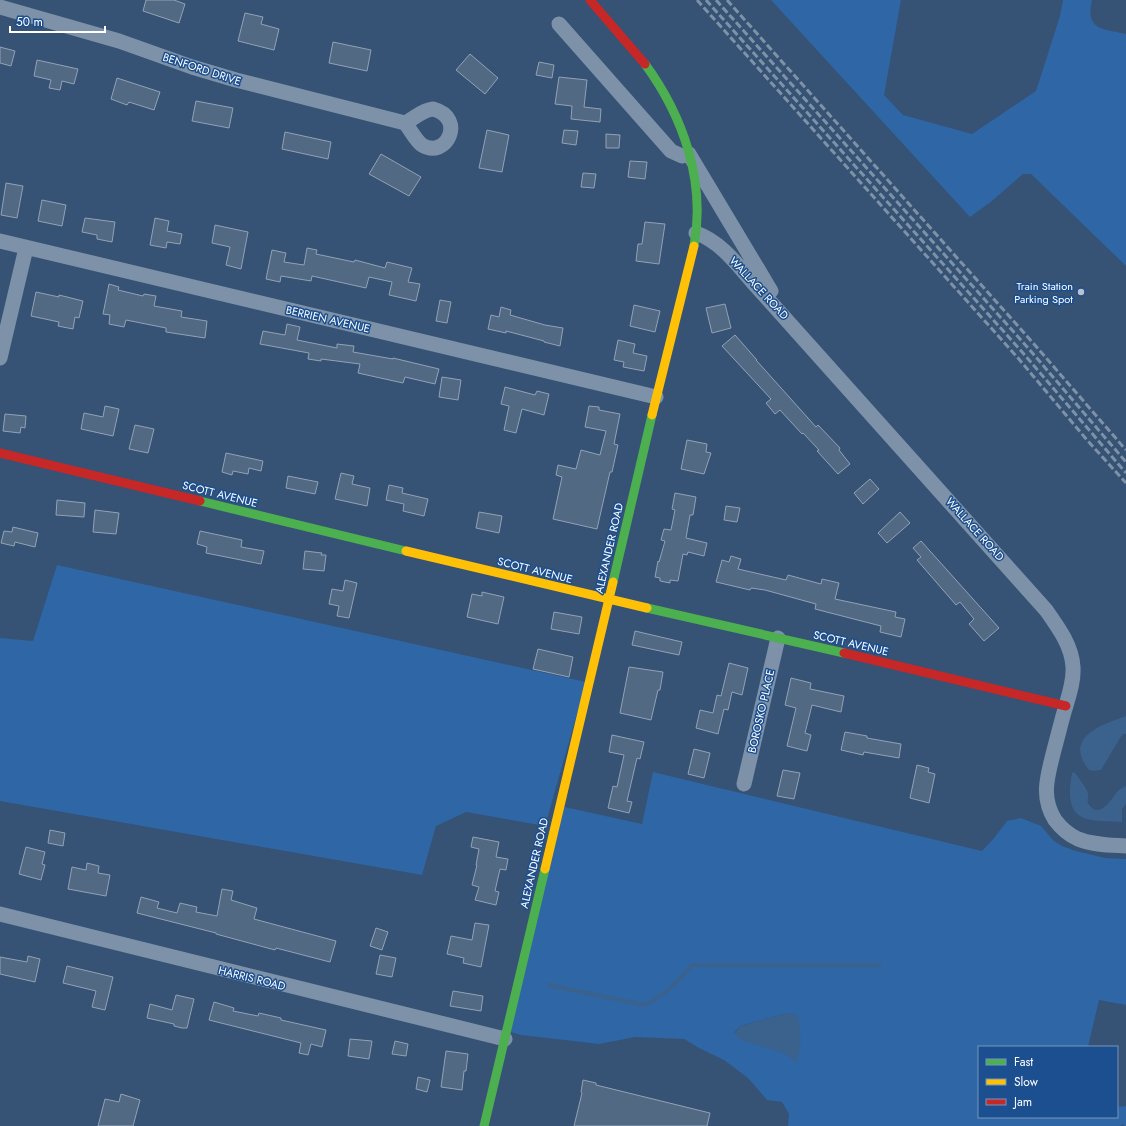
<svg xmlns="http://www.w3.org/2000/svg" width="1126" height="1126" font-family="Jost,sans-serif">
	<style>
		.green { fill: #2f66a5; fill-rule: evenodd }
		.water { fill: #3b618d }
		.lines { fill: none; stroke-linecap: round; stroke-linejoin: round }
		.stream { stroke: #3b618d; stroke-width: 4 }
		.building { fill: #526984; stroke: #92a2b6 }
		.street { stroke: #7d92a8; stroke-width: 15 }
		.fast { stroke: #4caf50; stroke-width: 9 }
		.slow { stroke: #ffc107; stroke-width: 9 }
		.jam { stroke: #c62828; stroke-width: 9 }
		.rail { stroke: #7e92a7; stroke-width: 3; stroke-dasharray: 7 3; stroke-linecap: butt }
		.poi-dot { fill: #b9c2ce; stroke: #1b4f8f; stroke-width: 1.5 }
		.labels { text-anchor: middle; stroke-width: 3; stroke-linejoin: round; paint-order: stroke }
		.street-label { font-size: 11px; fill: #fff; stroke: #1b4f8f }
		.poi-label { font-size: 11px; fill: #fff; stroke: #1b4f8f; text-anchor: end }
	</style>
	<rect width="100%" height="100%" fill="#365274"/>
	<path class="green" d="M771 0H901L884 95 903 115 972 134 1036 91 1060 16 1063 0H1092C1085 30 1102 29 1126 34V266L1031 174H1023L992 201 970 217Z
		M57 565 586 682 545 826 466 812 436 826 422 875 0 801V638L33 641Z
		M653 772 982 851 994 838 1007 821 1021 818 1041 826 1053 840 1062 846 1076 851 1105 858 1126 859V1005L1099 1000 1088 1047H979V1117H1117V1107L1126 1106V1126H1124V1124L1120 1126H788L789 1114 782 1102 767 1100 748 1078 724 1060 699 1048 684 1039 635 1037 599 1044 521 1035 507 1031 560 806 642 824ZM788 1013 797 1062 786 1054 734 1033 740 1026Z"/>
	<path class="water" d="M1126 716V734H1123L1120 738 1101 770 1093 771 1089 770C1063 738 1100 725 1126 716Z
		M1074 772C1076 774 1088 790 1088 793 1089 797 1086 801 1089 805 1101 820 1112 797 1118 791 1120 789 1123 787 1126 786V804L1122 809V822C1111 821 1097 822 1087 819 1066 814 1069 789 1072 773Z
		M788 1013 798 1015 801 1040 797 1063 786 1054 741 1040 734 1034 740 1026Z"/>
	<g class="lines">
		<path class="stream" d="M549 985 644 1005C664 996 678 981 692 965H880"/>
	</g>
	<path class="building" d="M146 0H174L185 4 179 23 143 11Z
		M245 13 263 17 261 24 279 29 274 50 238 41Z
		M333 42 371 50 367 71 329 63Z
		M0 47 15 51 11 66 0 63Z
		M470 54 498 78 485 94 456 70Z
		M37 60 78 69 74 84 62 81 60 90 49 88 51 80 34 76Z
		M539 62 554 65 552 78 536 75Z
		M559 77 587 80 584 107 601 109 600 122 571 119 572 106 555 104Z
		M117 78 160 92 154 110 129 102 127 105 111 99Z
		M196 101 233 108 229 128 192 121Z
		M487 130 509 135 502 172 479 168Z
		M564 130 578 131 576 145 562 143Z
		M285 132 331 142 328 159 282 149Z
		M606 134 620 135 619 148H606Z
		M381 154 421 177 409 196 369 174Z
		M630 161 647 162 645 179 628 177Z
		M583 173 596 174 594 188 581 187Z
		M6 183 23 186 17 218 1 215Z
		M42 200 66 205 62 226 38 221Z
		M85 218 115 222 112 242 97 239V235L82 232Z
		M155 218 169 221 167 231 182 234 180 244 167 242 166 248 150 245Z
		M645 222 665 224 659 264 636 261 638 244H642Z
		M215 225 248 232 241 269 226 265 230 247 212 243Z
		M307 248 317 250 316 254 354 262 355 260 385 268 387 262 412 268 408 282 420 284 416 301 389 295 392 282 369 277 366 288 312 276 311 281 281 276 280 282 266 279 272 250 286 253 284 262 304 265Z
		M109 284 119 287 118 290 143 296 144 294 156 296 154 306 182 311 181 317 207 321 205 338 166 332V328L126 320 124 327 109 324 110 315 103 314Z
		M36 292 59 297V295L83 301 79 318 75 317 73 329 58 326 59 322 31 316Z
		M440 300 451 302 447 323 436 321Z
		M725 304 731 328 712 333 706 308Z
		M634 305 660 311 655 332 630 326Z
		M501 307 511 310 510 315 545 325 563 328 560 346 544 342V341L506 331V333L488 329 491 315 499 317Z
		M287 324 300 327 297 340 337 348V344L354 346 353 352 393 359V358L439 369 435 384 405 377 403 383 358 373 360 364 321 359V361L308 359 309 353 260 344 263 331 285 335Z
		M735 335 757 360H756L816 427 818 425 840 448 839 450 850 464 838 474 817 451 819 450 803 433 802 434 780 410 775 414 766 403 771 399 722 346Z
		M618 340 635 344 633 353 647 356 644 371 623 367 624 362 614 360Z
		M442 377 461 380 458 400 439 397Z
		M505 387 535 395 537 391 549 394 544 415 522 409 516 433 504 430 509 406 501 404Z
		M105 406 119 409 113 436 81 429 84 413 103 417Z
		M589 406 599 407V410L620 414 614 444 618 445 612 472H610L597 529 553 519 562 477 556 475 558 465 576 469 581 450 600 455 606 431 585 427Z
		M5 414 26 416 25 428 21 427 20 433 3 431Z
		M135 425 154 429 148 453 129 449Z
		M687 440 707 444 706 452 711 453 704 474 681 469Z
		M226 453 263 461 261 471 249 468 248 474 233 471 232 475 222 472Z
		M341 473 354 476 352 484 370 488 367 506 335 499Z
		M288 476 318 482 315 494 286 488Z
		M870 479 879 489 863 504 854 493Z
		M389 485 403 488 402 493 428 499 424 516 403 511 404 504 386 500Z
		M675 493 696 497 693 515H690L686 538 707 543 704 556 688 552 687 555 683 554 678 581 670 580V583L660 581V578L655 577 658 561 659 562 665 541 661 540 664 529 671 530 675 510 672 509Z
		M57 500 85 503 84 517 56 515Z
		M726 506 740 508 737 522 724 520Z
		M95 510 119 513 116 534 93 532Z
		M479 512 502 516 499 533 476 528Z
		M900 512 910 523 887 543 878 533Z
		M13 527 38 533 35 547 15 542 14 546 1 543 4 531 12 532Z
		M200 531 242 540 241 547 264 551 261 564 206 553 207 547 197 544Z
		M921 541 999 628 984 641 969 624 974 619 960 602 956 605 917 560 921 557 913 548Z
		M305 551 322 553 321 555H326L324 571 303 569Z
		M731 556 741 559 738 569 786 580 788 575 821 584 822 579 839 583 835 599 896 612 895 617 905 619 901 637 880 632 881 626 815 609 816 604 765 590 751 588 750 590 716 582 722 560 729 562Z
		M345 580 357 583 349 618 337 616 339 606 329 604 332 589 343 591Z
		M482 592 504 597 498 624 467 617 472 594 482 596Z
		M554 612 582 617 579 634 551 629Z
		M635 631 682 642 679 655 632 645Z
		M538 649 573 657 569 677 533 669Z
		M729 663 748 668 742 695 732 692 728 710 724 709 718 734 696 728 700 710 713 713 717 695 721 696Z
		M629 667 663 672 660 690H658L651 720 620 713Z
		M791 678 811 683 810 689 844 696 841 712 812 705 805 733 811 735 807 751 787 746 796 708 785 705Z
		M845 732 867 736V738L901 744 899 758 864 752 863 755 841 750Z
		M612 735 644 742 640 759 637 758 627 801 632 802 629 813 608 808 613 786 617 787 624 755 609 752Z
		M694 749 710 753 704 778 688 774Z
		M917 765 929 768 928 772 935 774 929 803 910 798Z
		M783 770 800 773 794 799 777 796Z
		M50 830 65 833 63 846 48 843Z
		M473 837 499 842 496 857 508 859 506 870 500 869 495 891 499 892 496 905 475 900 479 887 472 885 477 865H476L479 849 471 847Z
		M26 847 45 852 42 864 45 865 41 880 19 874Z
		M87 863 99 866 98 873 110 875 106 896 68 889 72 867 86 870Z
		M222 889 233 891 231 900 257 908 254 919 336 941 330 962 276 948 275 950 216 934V933L137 913 141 897 159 902 157 908 177 913 180 903 197 907 196 912 217 916Z
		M475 923 489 925 481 967 463 963 464 958 447 954 451 936 472 940Z
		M376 928 388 932 382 950 370 946Z
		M380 955 396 958 392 977 376 974Z
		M28 956 40 959 35 982 0 974V957L27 962Z
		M67 966 113 977 105 1010 92 1007 96 991 63 983Z
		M453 991 483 996 481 1011 450 1006Z
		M176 995 194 999 187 1028H182L174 1026V1024L147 1018 150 1004 172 1010Z
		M214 1002 234 1008 233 1011 258 1016 259 1013 281 1018V1020L326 1030 322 1047 311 1044 308 1055 299 1053 301 1043 209 1020Z
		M350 1039 372 1041 369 1059 348 1056Z
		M395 1041 408 1044 406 1056 392 1054Z
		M446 1051 468 1054 466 1071H464L462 1090 441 1087Z
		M418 1077 430 1080 427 1092 416 1089Z
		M583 1080 596 1083V1085L710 1113 707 1126H574L582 1093 581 1092Z
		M121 1094 140 1100 133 1126H98L105 1099 119 1102Z"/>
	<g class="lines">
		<path class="street" d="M0 7 119 41 192 67 236 80 405 123
			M559 24 671 151 682 156 689 154 771 291
			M433 109C467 118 446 160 422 145 416 141 410 129 405 123 415 118 422 110 433 109Z
			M696 233C722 242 739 267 757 287L1046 610C1058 627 1072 646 1073 667 1074 681 1069 695 1065 709 1061 722 1058 736 1054 750 1048 775 1040 796 1055 820 1061 828 1069 835 1078 839 1093 845 1110 845 1126 846
			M0 241 656 397
			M0 358 26 248
			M744 784 778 638
			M0 914 505 1039"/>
		<path class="fast" d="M645 64C683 116 706 181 694 246
			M200 501 406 551
			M613 582 652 415
			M647 608 844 653
			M484 1126 545 869"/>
		<path class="slow" d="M652 415 694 246
			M406 551 647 608
			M545 869 613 582"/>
		<path class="jam" d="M590 0 645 64
			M0 453 200 501
			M844 653 1066 706"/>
		<path class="rail" d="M697 0 1018 358 1087 440 1126 483
			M706 0 1023 353 1126 473
			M716 0 1029 349 1126 462
			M727 0 1034 344 1126 450"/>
	</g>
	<circle class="poi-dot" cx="1081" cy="292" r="4"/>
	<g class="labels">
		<g class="street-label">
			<text transform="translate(202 69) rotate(18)" y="4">BENFORD DRIVE</text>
			<text transform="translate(759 288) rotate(47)" y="4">WALLACE ROAD</text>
			<text transform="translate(328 319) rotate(13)" y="4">BERRIEN AVENUE</text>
			<text transform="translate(220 494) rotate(14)" y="4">SCOTT AVENUE</text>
			<text transform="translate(975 529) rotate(48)" y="4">WALLACE ROAD</text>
			<text transform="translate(609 548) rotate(-77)" y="4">ALEXANDER ROAD</text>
			<text transform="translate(535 570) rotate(14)" y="4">SCOTT AVENUE</text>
			<text transform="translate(851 643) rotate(13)" y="4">SCOTT AVENUE</text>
			<text transform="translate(761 711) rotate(-77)" y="4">BOROSKO PLACE</text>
			<text transform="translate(534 863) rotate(-77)" y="4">ALEXANDER ROAD</text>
			<text transform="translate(252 978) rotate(14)" y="4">HARRIS ROAD</text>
		</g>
		<g class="poi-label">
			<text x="1073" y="290">Train Station<tspan x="1073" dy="13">Parking Spot</tspan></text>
		</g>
	</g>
	<rect x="978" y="1046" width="140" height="72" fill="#1b4f8f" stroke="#7695bc"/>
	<rect x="986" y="1059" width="20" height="6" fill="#4caf50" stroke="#7695bc"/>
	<text x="1014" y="1066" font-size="12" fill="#ffffff">Fast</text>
	<rect x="986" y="1079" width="20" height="6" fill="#ffc107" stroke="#7695bc"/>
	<text x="1014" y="1086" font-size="12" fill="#ffffff">Slow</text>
	<rect x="986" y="1099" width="20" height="6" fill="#c62828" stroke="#7695bc"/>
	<text x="1014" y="1106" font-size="12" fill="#ffffff">Jam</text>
	<path d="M10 26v6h95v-6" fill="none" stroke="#ffffff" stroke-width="2"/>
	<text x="16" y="26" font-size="12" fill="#ffffff" stroke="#1b4f8f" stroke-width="3" paint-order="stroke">50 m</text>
</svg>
